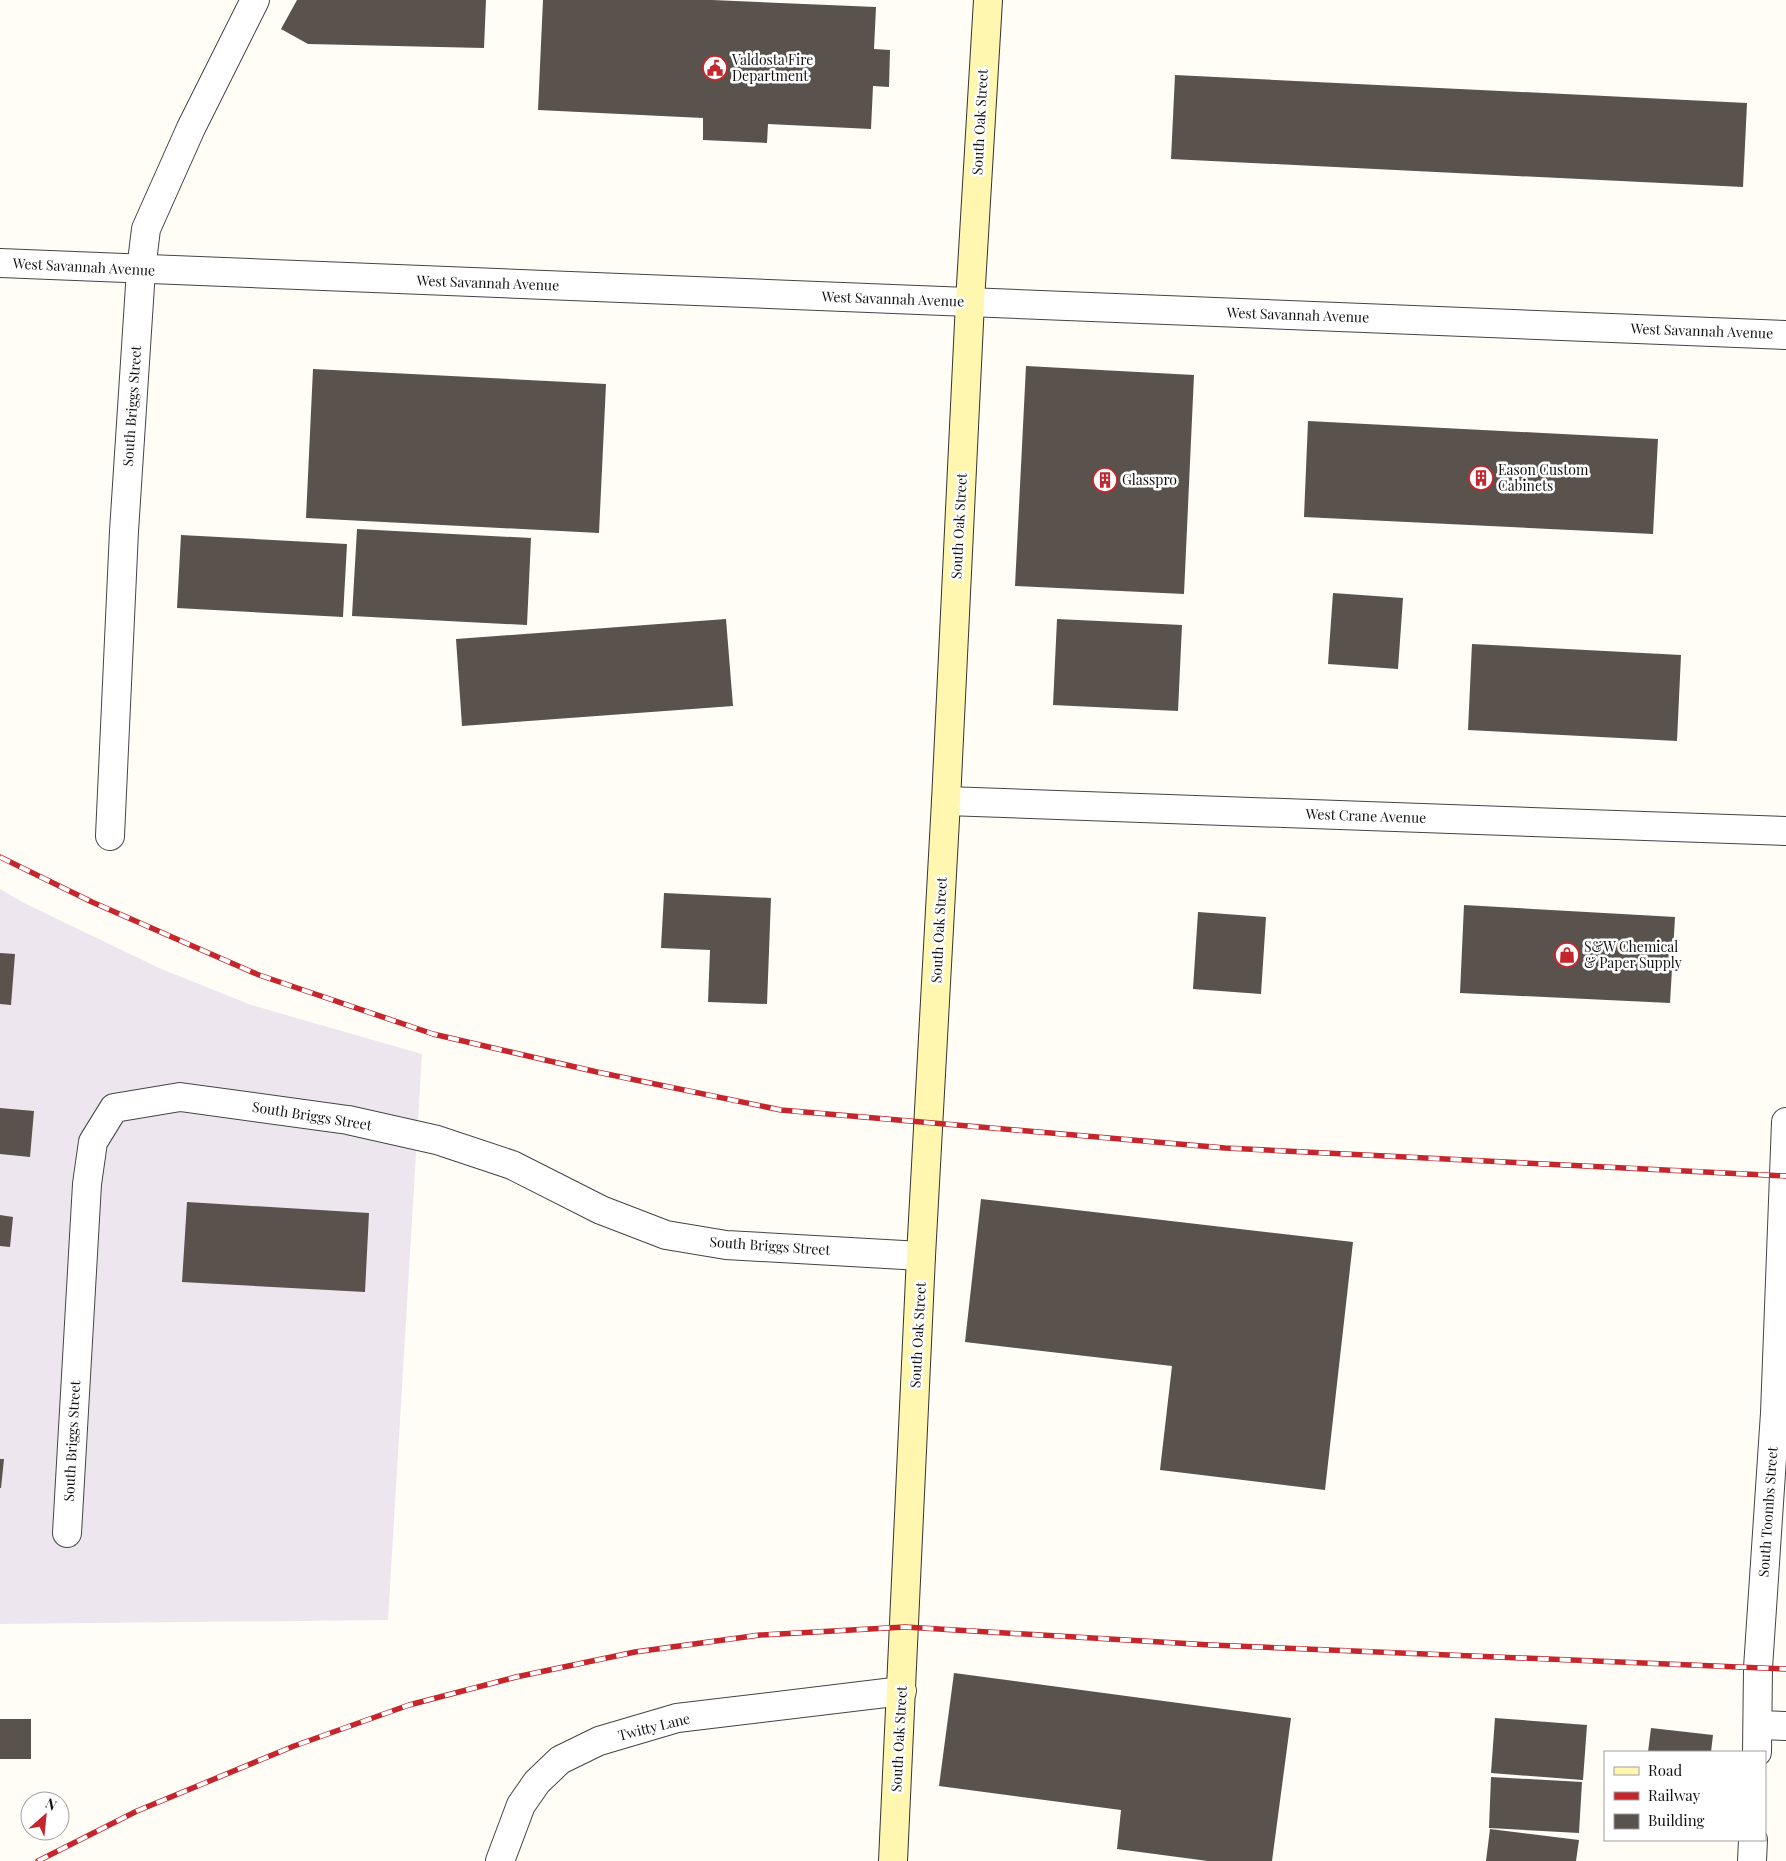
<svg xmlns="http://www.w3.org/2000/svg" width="1786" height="1861" font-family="'Playfair Display',serif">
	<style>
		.industrial { fill: #eee6ef }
		.building { fill: #5a524d }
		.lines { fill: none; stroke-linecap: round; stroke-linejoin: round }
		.minor-casing { stroke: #444; stroke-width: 30 }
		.tertiary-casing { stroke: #444; stroke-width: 30 }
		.secondary-casing { stroke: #333; stroke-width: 30 }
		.minor { stroke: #fff; stroke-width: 28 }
		.tertiary { stroke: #fff; stroke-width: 28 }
		.secondary { stroke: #fff6b0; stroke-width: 28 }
		.rail-casing { stroke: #c4262e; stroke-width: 5.5 }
		.rail { stroke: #fff; stroke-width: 4; stroke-dasharray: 11; stroke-linecap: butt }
		.labels { text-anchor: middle; stroke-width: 5; stroke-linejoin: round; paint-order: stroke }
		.poi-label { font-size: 14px; fill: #111; stroke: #fff; text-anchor: start }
		.street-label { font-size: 14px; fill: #111; stroke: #fff }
	</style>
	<rect width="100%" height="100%" fill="#fffdf5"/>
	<path class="industrial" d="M0 889 24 903 159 968 251 1005 422 1054 388 1620 0 1624Z"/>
	<path class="building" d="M297 0H486L484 48 308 44 281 29Z
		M543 0H712L876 7 874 49 890 50 889 87 873 86 871 129 768 124 767 143 703 140V118L538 110Z
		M1175 75 1747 103 1743 187 1171 159Z
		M1026 366 1194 375 1184 594 1015 586Z
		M313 369 606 384 599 533 306 518Z
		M1308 421 1658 439 1653 534 1304 517Z
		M357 529 531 538 527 625 352 616Z
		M181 535 347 544 343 617 177 608Z
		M1333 593 1403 598 1398 669 1328 664Z
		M726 619 733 706 462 726 456 639Z
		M1057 619 1182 625 1178 711 1053 705Z
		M1472 644 1681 655 1677 741 1468 730Z
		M664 893 771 898 767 1004 708 1002 710 950 661 948Z
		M1464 905 1675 917 1670 1003 1460 993Z
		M1198 912 1266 917 1261 994 1193 989Z
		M0 953 15 954 11 1005 0 1004Z
		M0 1108 34 1111 30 1157 0 1154Z
		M981 1199 1353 1242 1325 1490 1160 1470 1172 1366 965 1342Z
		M187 1202 369 1213 365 1292 182 1282Z
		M0 1215 13 1217 10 1247 0 1246Z
		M0 1459H4L1 1488H0Z
		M954 1673 1291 1718 1272 1861H1208L1117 1849 1121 1810 939 1786Z
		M1495 1718 1587 1725 1583 1780 1491 1773Z
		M0 1719H31V1759H0Z
		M1651 1728 1713 1735 1711 1752H1648Z
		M1491 1777 1582 1782 1579 1833 1489 1828Z
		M1490 1829 1579 1840 1576 1861H1486Z"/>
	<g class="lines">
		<defs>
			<path id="minor" d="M946 801 1786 831
				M110 836 124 531 141 270 146 229 191 128 255 0
				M67 1533 87 1184 93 1142 114 1108 180 1097 348 1120 437 1140 512 1165 601 1210 666 1235 726 1245 921 1256
				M1759 1725 1786 1726
				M1757 1752 1758 1668 1775 1413 1786 1122
				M500 1861 521 1805 537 1782 560 1760 599 1741 677 1718 902 1691
				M1752 1861 1753 1840"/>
			<path id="tertiary" d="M0 263 1786 335"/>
			<path id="secondary" d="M893 1861 921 1256 946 801 970 302 988 0"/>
		</defs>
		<use href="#minor" class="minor-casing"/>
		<use href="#tertiary" class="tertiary-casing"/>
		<use href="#secondary" class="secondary-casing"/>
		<use href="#minor" class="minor"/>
		<use href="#tertiary" class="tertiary"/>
		<use href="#secondary" class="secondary"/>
		<defs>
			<path id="rail" d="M0 857 92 902 259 975 433 1034 597 1072 781 1110 1225 1148 1786 1176
				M38 1861 137 1811 294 1746 409 1705 516 1677 635 1652 760 1635 905 1627 1211 1645 1786 1669"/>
		</defs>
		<use href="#rail" class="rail-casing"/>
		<use href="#rail" class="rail"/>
	</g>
	<defs>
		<symbol id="civic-ring" viewBox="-11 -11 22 22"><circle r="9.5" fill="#fff" stroke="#c4262e" stroke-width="1.5"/><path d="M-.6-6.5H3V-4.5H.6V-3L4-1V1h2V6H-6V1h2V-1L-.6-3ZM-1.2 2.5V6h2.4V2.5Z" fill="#c4262e"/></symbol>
		<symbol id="building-ring" viewBox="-11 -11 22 22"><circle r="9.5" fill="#fff" stroke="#c4262e" stroke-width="1.5"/><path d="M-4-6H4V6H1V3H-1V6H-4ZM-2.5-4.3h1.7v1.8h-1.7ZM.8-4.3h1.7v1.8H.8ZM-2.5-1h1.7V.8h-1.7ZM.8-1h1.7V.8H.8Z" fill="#c4262e"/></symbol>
		<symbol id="shop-ring" viewBox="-11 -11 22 22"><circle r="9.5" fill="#fff" stroke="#c4262e" stroke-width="1.5"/><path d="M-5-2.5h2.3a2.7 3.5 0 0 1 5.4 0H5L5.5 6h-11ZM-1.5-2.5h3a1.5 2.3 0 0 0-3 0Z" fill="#c4262e"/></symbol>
	</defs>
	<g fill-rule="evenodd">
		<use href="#civic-ring" x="701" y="54" width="28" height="28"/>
		<use href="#building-ring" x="1467" y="464" width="28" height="28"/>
		<use href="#building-ring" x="1091" y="466" width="28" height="28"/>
		<use href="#shop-ring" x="1553" y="941" width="28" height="28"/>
	</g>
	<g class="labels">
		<g class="poi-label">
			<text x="732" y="65">Valdosta Fire<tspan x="732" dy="16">Department</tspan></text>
			<text x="1498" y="475">Eason Custom<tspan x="1498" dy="16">Cabinets</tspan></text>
			<text x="1122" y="485">Glasspro</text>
			<text x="1584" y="952">S&amp;W Chemical<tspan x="1584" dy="16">&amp; Paper Supply</tspan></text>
		</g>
		<g class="street-label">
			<text transform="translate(980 122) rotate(-87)" y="5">South Oak Street</text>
			<text transform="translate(84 267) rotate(3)" y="5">West Savannah Avenue</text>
			<text transform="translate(488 283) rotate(2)" y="5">West Savannah Avenue</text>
			<text transform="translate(893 299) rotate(2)" y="5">West Savannah Avenue</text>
			<text transform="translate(1298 315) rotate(2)" y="5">West Savannah Avenue</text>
			<text transform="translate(1702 331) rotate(2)" y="5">West Savannah Avenue</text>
			<text transform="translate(132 406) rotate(-86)" y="5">South Briggs Street</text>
			<text transform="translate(959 526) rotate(-87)" y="5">South Oak Street</text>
			<text transform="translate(1366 816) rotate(2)" y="5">West Crane Avenue</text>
			<text transform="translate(939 930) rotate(-87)" y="5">South Oak Street</text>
			<text transform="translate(312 1116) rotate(9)" y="5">South Briggs Street</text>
			<text transform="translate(770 1246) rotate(4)" y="5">South Briggs Street</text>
			<text transform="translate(918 1335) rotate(-87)" y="5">South Oak Street</text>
			<text transform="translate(72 1441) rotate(-87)" y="5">South Briggs Street</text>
			<text transform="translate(1768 1512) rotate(-86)" y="5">South Toombs Street</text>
			<text transform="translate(654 1727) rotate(-14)" y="5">Twitty Lane</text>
			<text transform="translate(899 1739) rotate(-87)" y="5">South Oak Street</text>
		</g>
	</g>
	<rect x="1604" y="1751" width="162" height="90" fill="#ffffff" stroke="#a0a0a0"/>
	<rect x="1614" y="1767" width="25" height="8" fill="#fff6b0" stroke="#a0a0a0"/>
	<text x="1648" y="1776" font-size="15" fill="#111111">Road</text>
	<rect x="1614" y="1792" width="25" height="8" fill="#c4262e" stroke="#a0a0a0"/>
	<text x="1648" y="1801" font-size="15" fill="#111111">Railway</text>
	<rect x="1614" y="1814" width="25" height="15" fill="#5a524d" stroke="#a0a0a0"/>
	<text x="1648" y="1826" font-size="15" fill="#111111">Building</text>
	<g transform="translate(45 1816) rotate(27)"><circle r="24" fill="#ffffff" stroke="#a0a0a0"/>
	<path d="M0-4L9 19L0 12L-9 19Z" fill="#c4262e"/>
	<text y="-8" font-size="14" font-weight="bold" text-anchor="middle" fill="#111111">N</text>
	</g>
</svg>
